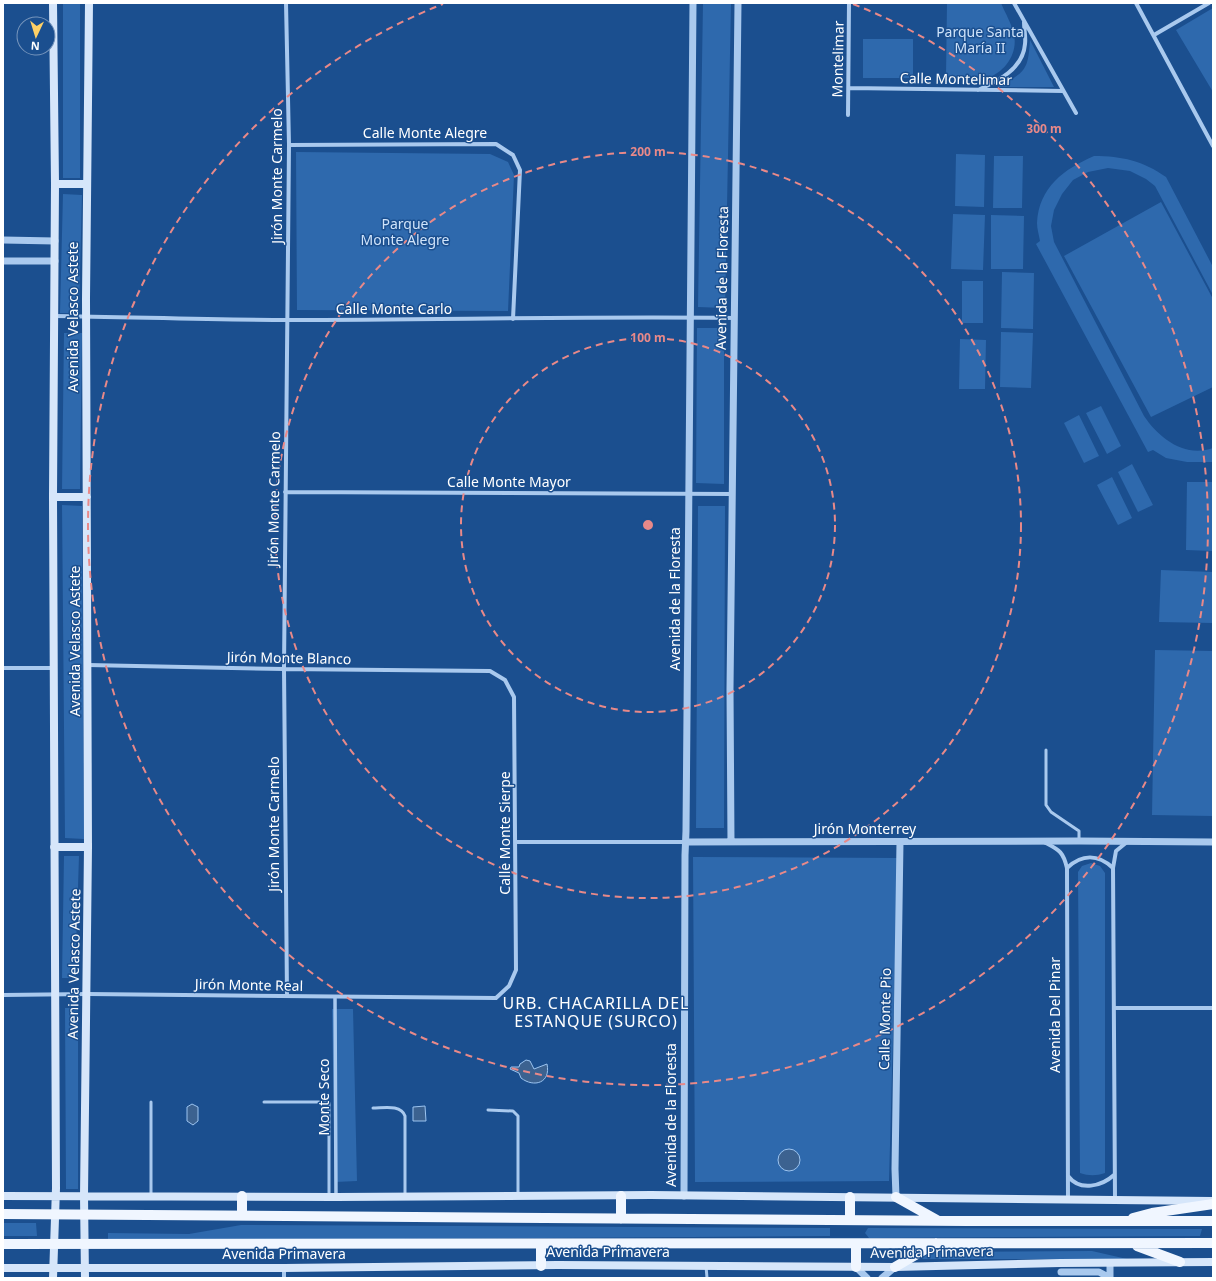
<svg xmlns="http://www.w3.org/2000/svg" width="1216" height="1281" font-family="'Noto Sans',sans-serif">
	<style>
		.green { fill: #2e69ad }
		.water { fill: #3c6290; stroke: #9cc4f0 }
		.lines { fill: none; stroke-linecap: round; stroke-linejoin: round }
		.service { stroke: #a9c9ee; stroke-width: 3 }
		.pedestrian { stroke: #a9c9ee; stroke-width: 3.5 }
		.minor { stroke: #a9c9ee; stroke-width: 4 }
		.tertiary { stroke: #a9c9ee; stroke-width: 7 }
		.secondary { stroke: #d6e6fa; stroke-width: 8 }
		.primary { stroke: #f0f6ff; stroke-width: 10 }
		.ring { fill: none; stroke: #e88989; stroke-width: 2; stroke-dasharray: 7 5 }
		.labels { text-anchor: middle; stroke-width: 3; stroke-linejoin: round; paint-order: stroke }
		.park-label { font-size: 14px; fill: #cfe3fa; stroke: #1b4f8f }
		.street-label { font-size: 14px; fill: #fff; stroke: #1b4f8f }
		.quarter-label { font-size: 16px; letter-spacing: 1px; fill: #fff; stroke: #1b4f8f }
		.centre { fill: #e88989; stroke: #1b4f8f; stroke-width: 2 }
		.ring-label { font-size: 12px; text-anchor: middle; font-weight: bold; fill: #e88989; stroke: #1b4f8f; stroke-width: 3; stroke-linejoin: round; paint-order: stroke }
	</style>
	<rect width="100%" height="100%" fill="#1b4f8f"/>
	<path class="green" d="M63 3H80V178H63Z
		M703 3H731L725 308 698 307Z
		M947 3H1001C1005 13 1012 24 1014 35 1018 53 1005 73 986 78 978 80 955 77 946 77Z
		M1213 8V92L1176 30Z
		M863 39H913V78H863Z
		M1030 40 1054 87H997C1025 72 1028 72 1030 40Z
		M296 152 490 154 508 162 514 175 508 311 297 310Z
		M956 154 985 155 984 207 955 206Z
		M994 156H1023L1022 208H993Z
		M1094 156C1122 156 1143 161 1166 177L1213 267V295L1155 186 1146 179 1130 171 1108 168 1088 172 1073 180 1062 194 1054 210 1051 226 1054 242 1144 416C1159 438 1184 458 1213 448V462H1187L1166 458 1153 450 1148 452 1036 244 1040 241C1039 235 1037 229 1037 223 1039 187 1064 169 1094 156Z
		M63 194 82 195 79 313H60Z
		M1161 202 1213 299V387L1151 417 1064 256Z
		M953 214 985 215 983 270 951 269Z
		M991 215 1024 216 1023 269H991Z
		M1002 272 1034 273 1033 329 1001 328Z
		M962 281H983V323H962Z
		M697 328H724V484L696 483Z
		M1001 332 1033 333 1031 388 1000 387Z
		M64 333H82L80 489H62Z
		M960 339 986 340 985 389H959Z
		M1101 406 1121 446 1107 454 1086 413Z
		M1079 415 1099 456 1084 463 1064 423Z
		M1132 464 1153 505 1138 512 1118 472Z
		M1112 477 1132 518 1118 525 1097 485Z
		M1187 482H1213V551L1186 550Z
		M62 505 82 506 84 839 65 838Z
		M698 506H725L724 828H696Z
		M1161 570 1213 572V623L1159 622Z
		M1155 650 1213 651V816L1152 815Z
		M64 856H79L75 978H62Z
		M693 857 898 858 889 1181 695 1182Z
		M1091 863 1100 866 1105 873V1173C1096 1176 1089 1176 1080 1173L1078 872 1082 866Z
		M65 1008H78V1189H66Z
		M332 1009H353L357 1181 335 1182Z
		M3 1223H36L37 1236H3Z
		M241 1225 830 1228V1236L108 1241V1233L189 1234Z
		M868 1228 1202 1229 1200 1236 869 1238 865 1233Z
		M1092 1251 1127 1259H921L931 1252Z"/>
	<path class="water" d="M526 1060 530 1061 534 1069 547 1064C551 1083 534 1088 521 1078L519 1073 510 1069 511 1067H519L520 1064Z
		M192 1104 198 1107V1121L193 1125 187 1121V1107Z
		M425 1106 426 1121H413V1107Z
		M778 1160a11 11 0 1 1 22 0a11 11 0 1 1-22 0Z"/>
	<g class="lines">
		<path class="service" d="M1046 750V805L1051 812 1079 831V841
			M264 1102H328L329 1103V1197
			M373 1108C383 1108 401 1104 405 1116V1195
			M488 1110 513 1111 518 1116V1195
			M151 1196V1102
			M706 1266 707 1278"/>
		<path class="pedestrian" d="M335 997 336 1197"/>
		<path class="minor" d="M286 3 289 145 284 669 287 996
			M1014 3 1076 113
			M1136 3 1213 146
			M1154 35 1209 3
			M849 88 1063 91
			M978 90C998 81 1023 69 1025 44 1026 37 1024 29 1024 22
			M848 115 849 3
			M289 145 496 144 513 155 520 170 513 319
			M54 316C132 317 211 320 290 320 438 320 586 316 734 318
			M285 492 733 494
			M3 668H54
			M516 842H686
			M1044 842C1059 850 1063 851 1067 868L1068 1200
			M1067 868C1082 854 1098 854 1113 868
			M3 995 88 994 496 998 509 986 516 970 514 697 505 680 490 671 284 669 88 665
			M1114 1008H1213
			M1068 1176C1080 1192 1102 1186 1114 1175
			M1115 1199 1113 868 1116 851 1127 842
			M284 1268V1278"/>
		<path class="tertiary" d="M3 240 55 241
			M3 261H55
			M686 842 1079 841 1213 842
			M731 842 730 689 738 3
			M684 1196 685 855 686 831 693 3
			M896 1197 895 1169 900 842
			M856 1267 867 1278
			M1061 1272H1099L1110 1278V1263
			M882 1278 895 1267"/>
		<path class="secondary" d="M53 3 55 184 53 497 56 1188 53 1278
			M55 184H87
			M53 497H87
			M54 847H88
			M3 1196 336 1197 651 1195 1212 1201
			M3 1268H284L558 1265 895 1267 1060 1263 1213 1262
			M85 1278 84 1196 88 847 86 299 89 3"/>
		<path class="primary" d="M621 1196V1219
			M850 1197V1220
			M896 1197 937 1220
			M3 1214 966 1221H1213
			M242 1215V1196
			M1133 1218 1152 1213 1213 1204
			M3 1244 1213 1243
			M541 1244V1266
			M856 1244V1267
			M1137 1246 1180 1262
			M895 1267 936 1243"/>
	</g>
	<g class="ring">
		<circle cx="648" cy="525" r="187"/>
		<circle cx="648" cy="525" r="373"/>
		<path d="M853 4A560 560 0 1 1 443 4"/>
	</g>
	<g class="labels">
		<g class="park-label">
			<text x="980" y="37">Parque Santa<tspan x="980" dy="16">María II</tspan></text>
			<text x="405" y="229">Parque<tspan x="405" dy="16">Monte Alegre</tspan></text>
		</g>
		<g class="street-label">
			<text transform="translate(838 59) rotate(-89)" y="5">Montelimar</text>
			<text transform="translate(956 79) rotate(1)" y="5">Calle Montelimar</text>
			<text x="425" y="138">Calle Monte Alegre</text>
			<text transform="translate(277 176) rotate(-90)" y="5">Jirón Monte Carmelo</text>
			<text transform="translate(722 278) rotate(-89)" y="5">Avenida de la Floresta</text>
			<text x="394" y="314">Calle Monte Carlo</text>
			<text transform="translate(73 317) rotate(-90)" y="5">Avenida Velasco Astete</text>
			<text x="509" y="487">Calle Monte Mayor</text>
			<text transform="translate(274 499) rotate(-89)" y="5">Jirón Monte Carmelo</text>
			<text transform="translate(675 599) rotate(-90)" y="5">Avenida de la Floresta</text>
			<text transform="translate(75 641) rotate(-90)" y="5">Avenida Velasco Astete</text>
			<text transform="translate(289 658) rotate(1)" y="5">Jirón Monte Blanco</text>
			<text transform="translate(274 824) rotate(-90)" y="5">Jirón Monte Carmelo</text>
			<text x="865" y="834">Jirón Monterrey</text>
			<text transform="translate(505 833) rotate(-90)" y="5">Calle Monte Sierpe</text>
			<text transform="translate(74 964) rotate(-89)" y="5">Avenida Velasco Astete</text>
			<text transform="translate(249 985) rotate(1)" y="5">Jirón Monte Real</text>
			<text transform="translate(1055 1015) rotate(-90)" y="5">Avenida Del Pinar</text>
			<text transform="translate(885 1019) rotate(-89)" y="5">Calle Monte Pio</text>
			<text transform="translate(324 1097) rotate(-90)" y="5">Monte Seco</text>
			<text transform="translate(671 1115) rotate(-90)" y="5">Avenida de la Floresta</text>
			<text x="608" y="1257">Avenida Primavera</text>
			<text transform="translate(932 1252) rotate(-1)" y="5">Avenida Primavera</text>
			<text x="284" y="1259">Avenida Primavera</text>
		</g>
		<g class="quarter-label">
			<text x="596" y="1009">URB. CHACARILLA DEL<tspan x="596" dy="18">ESTANQUE (SURCO)</tspan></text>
		</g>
	</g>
	<circle cx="648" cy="525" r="6" class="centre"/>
	<g class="ring-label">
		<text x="1044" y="133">300 m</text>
		<text x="648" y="156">200 m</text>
		<text x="648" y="342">100 m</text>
	</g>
	<rect width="1216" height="1281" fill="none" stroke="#ffffff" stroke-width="8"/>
	<g transform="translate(36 36) rotate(184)"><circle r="19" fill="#1b4f8f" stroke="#7695bc"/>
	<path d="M0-3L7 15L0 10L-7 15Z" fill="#ffd166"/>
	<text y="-6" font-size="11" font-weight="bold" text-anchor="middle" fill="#ffffff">N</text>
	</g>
</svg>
